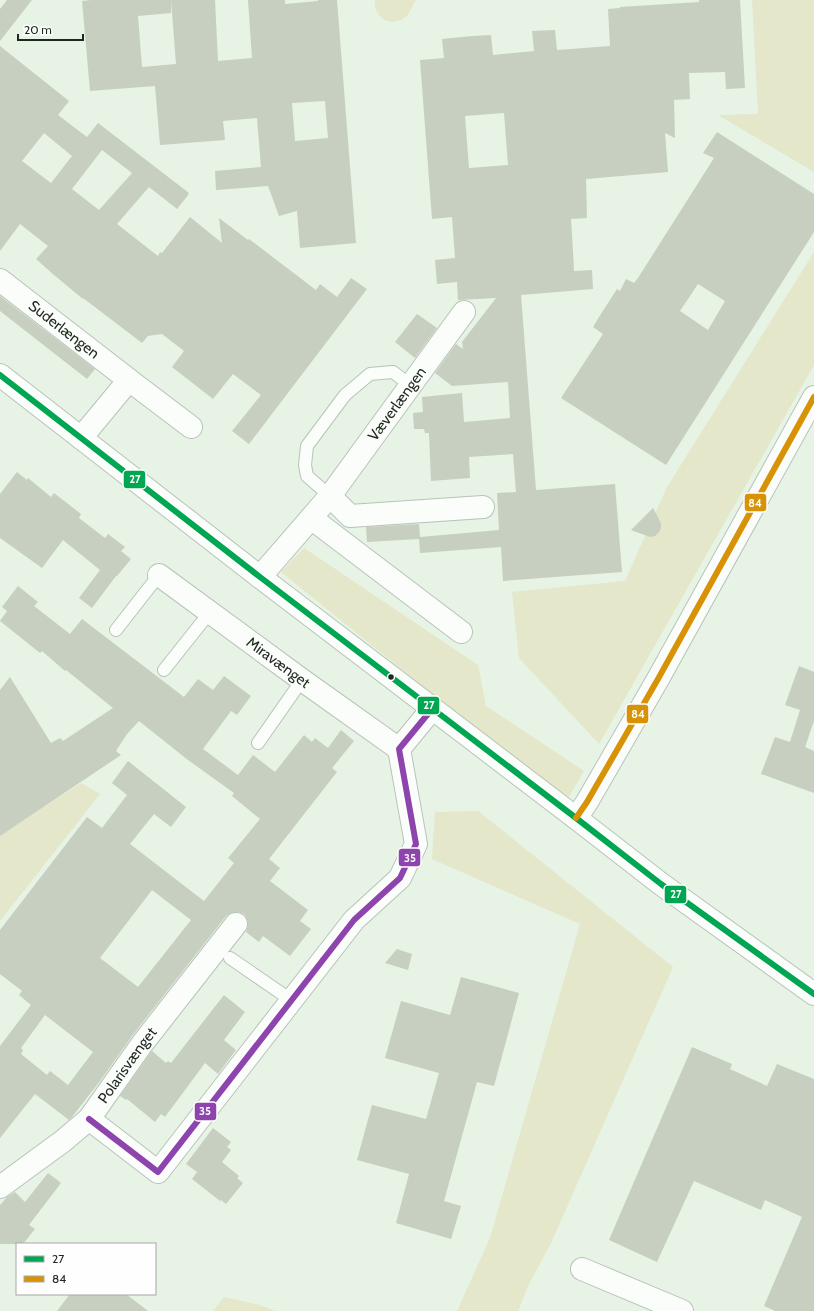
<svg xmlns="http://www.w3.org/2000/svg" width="814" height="1311" font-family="Cabin,sans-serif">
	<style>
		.green { fill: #e4e7c9 }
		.building { fill: #c7cfc0; fill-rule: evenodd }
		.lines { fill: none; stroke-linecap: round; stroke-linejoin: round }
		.service-casing { stroke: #b8c3b8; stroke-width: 14 }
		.minor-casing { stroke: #b8c3b8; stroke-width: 24 }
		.tertiary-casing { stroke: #b8c3b8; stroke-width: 24 }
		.service { stroke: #fbfdfb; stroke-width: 12 }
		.minor { stroke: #fbfdfb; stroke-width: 22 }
		.tertiary { stroke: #fbfdfb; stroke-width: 22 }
		.bus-1-casing { stroke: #fefefe; stroke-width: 9 }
		.bus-2-casing { stroke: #fefefe; stroke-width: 9 }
		.bus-3-casing { stroke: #fefefe; stroke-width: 9 }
		.bus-1 { stroke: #00a651; stroke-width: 6 }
		.bus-2 { stroke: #d79305; stroke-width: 6 }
		.bus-3 { stroke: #8e44ad; stroke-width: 6 }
		.bus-dot { fill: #1f281f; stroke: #fefefe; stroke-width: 1.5 }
		.labels { text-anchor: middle; stroke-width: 3; stroke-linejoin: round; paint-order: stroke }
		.street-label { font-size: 15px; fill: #1f281f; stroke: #fefefe }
		.line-badge { stroke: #fefefe; stroke-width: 1.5 }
		.badge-label { font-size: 11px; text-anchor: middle; font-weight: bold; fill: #fff }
	</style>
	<rect width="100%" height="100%" fill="#e6f3e5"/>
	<path class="green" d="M375 0H416C412 5 410 15 404 18 389 28 373 17 375 0Z
		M752 0H814V172L718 115 758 114Z
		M814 252V365L599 744 519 658 512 592 625 581 667 487Z
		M304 548 478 665 486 706 584 771 566 802 281 572Z
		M81 783 100 794 0 921V835Z
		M478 811 673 967 551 1243 528 1286 518 1311H457L490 1238 580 924 432 859 435 812Z
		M224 1297 259 1305 275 1311H213Z"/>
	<path class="building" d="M7 0H32L0 41V9Z
		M91 0H171V13L138 16 142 67 176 64 171 0H215L218 61 252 58 248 0H285V4L318 1V0H337L356 243 300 248 297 211 279 216 268 186 216 190 215 171 261 167 257 118 223 121 225 140 160 145 155 86 90 91 82 1ZM325 101 328 138 295 141 292 103Z
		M699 0H740L745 88 726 89 725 72 689 73 690 99 674 100 675 138 665 133 668 172 586 179 587 218 571 219 573 251 574 271 592 270 593 289 521 295 536 490 615 484 622 572 503 581 501 547 420 553 419 539 367 542 366 527 419 524 420 537 499 530 497 493 516 492 513 454 469 457 470 478 431 481 429 433H425L424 429H414L413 413 423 412 422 397 462 393 464 422 510 418 508 382 452 386 435 373 456 344 463 349 462 342 496 298 458 300 457 282 437 284 435 260 455 258 452 217 432 219 420 60 444 58 442 39 472 36 491 35 493 55 534 51 532 31 555 30 557 50 610 46 608 9 620 8V7L699 2ZM504 113 508 165 469 168 465 116Z
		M0 46 69 101 58 115 87 137 98 123 189 193H187L189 194 177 209 149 187 117 224 158 256 160 252 162 253 190 217 222 243 219 218 248 240 249 239 316 290 320 284 337 297 351 278 367 289 249 444 232 431 261 395 233 374 213 399 172 367 184 351 162 334 148 336 142 343 83 298V299L54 275 36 259 48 246 20 224 0 251ZM44 133 72 156 51 183 22 161ZM102 150 132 173 99 210 72 189Z
		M717 132 814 194V232L666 465 561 398 603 334 593 327 599 317 617 289 620 291 626 279 634 283 638 278 714 158 703 153ZM698 284 725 301 708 330 680 311Z
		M0 296 95 369 87 379 0 311Z
		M417 314 437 328 415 358 395 342Z
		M17 472 27 480 28 478 51 497 54 493 81 514 79 518 105 538 108 534 125 547 121 551 131 559 117 576H116L92 608 79 598 100 570 63 540 42 568 0 538V494Z
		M653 508 661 523V528L659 532 655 536 650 537 631 530Z
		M18 586 38 602 34 606 70 634 82 619 184 697 198 679 213 690 224 676 251 696 237 715 231 711 203 749 238 775 253 755 275 772 304 735 312 742 315 738 328 748 341 730 354 741 332 768 337 772 269 859 280 868 270 881 308 910 300 921 311 929 290 956 263 936 259 942 246 932 248 925 247 919 244 914 237 912 231 913 226 916 132 1036 100 1081 72 1117 69 1120 35 1094 0 1138V1046L31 1005 19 995 22 991 0 974V930L87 817 102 828 127 795 112 783 128 761 186 807 171 827 154 814 130 844 204 901 234 863 228 858 260 819 232 796 234 793 188 760 139 721 127 734 116 751 121 755 0 836V690L10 677 51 743 60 738 63 741 113 708 66 670 65 671 42 651 40 653 0 621 7 611 2 607ZM152 890 191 920 138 987 100 958ZM45 1015 93 1052 68 1085 50 1071 47 1075 21 1054 23 1050 21 1048Z
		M799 666 814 672V721L805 747 814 751V793L761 774 775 737 790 742 800 710 785 705Z
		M397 949 412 954 408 970 385 963Z
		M461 977 519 993 494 1086 477 1082 444 1201 461 1206 451 1239 396 1223 409 1174 357 1160 372 1105 426 1119 439 1073 385 1058 401 1001 450 1015Z
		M224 995 245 1012 224 1040 236 1050 218 1074 205 1063 165 1117 161 1114 155 1122 127 1099 126 1100 120 1096 152 1051 166 1063 168 1061 171 1063Z
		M692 1047 732 1064 730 1069 767 1086 777 1064 814 1079V1311H775L764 1306 802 1217 765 1200 761 1210 694 1181 657 1262 609 1240Z
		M213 1128 231 1142 227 1147 231 1150 222 1162 239 1176 237 1178 243 1183 226 1204 221 1200 220 1201 192 1179 197 1172 186 1164Z
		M48 1173 61 1183 29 1225 35 1229 23 1244H0V1205L7 1197 15 1192 25 1202Z
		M70 1294H126L148 1311H57Z"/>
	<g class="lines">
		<defs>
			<path id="service" d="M330 496 307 476 305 465 307 446 345 395 370 374 393 372 410 385
				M116 630 159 575
				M164 670 210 612
				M258 743 302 680
				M230 958 291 1000"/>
			<g id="minor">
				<path id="s1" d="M0 280 129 380 81 438"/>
				<path d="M129 380 191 427"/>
				<path id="s2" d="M330 496 464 312"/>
				<path d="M311 518 461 632"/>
				<path id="s3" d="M159 575 302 680 399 749"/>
				<path d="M260 577 330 496 350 516 483 507"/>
				<path d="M576 818 587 802 658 679 814 397"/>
				<path d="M89 1119 158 1172 354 920 400 878 416 844 399 749 432 709"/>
				<path id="s4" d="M0 1187 63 1141 89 1119 142 1044 236 924"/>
				<path d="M582 1269 682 1311"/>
			</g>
			<path id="tertiary" d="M0 375 260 577 576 818 661 884 814 994"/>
		</defs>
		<use href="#service" class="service-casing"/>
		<use href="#minor" class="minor-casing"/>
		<use href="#tertiary" class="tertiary-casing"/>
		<use href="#service" class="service"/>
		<use href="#minor" class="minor"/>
		<use href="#tertiary" class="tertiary"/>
		<defs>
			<path id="bus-1" d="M0 375 260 577 576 818 661 884 814 994"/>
			<path id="bus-2" d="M576 818 587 802 658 679 814 397"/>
			<path id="bus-3" d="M89 1119 158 1172 354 920 400 878 416 844 399 749 432 709"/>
		</defs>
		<use href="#bus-1" class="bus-1-casing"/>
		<use href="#bus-2" class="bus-2-casing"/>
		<use href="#bus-3" class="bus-3-casing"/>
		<use href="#bus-1" class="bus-1"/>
		<use href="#bus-2" class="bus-2"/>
		<use href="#bus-3" class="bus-3"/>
	</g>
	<circle class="bus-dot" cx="391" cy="677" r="3.5"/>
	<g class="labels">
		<g class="street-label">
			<text dy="5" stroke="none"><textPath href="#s1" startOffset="81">Suderlængen</textPath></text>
			<text dy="5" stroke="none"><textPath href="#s2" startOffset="114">Væverlængen</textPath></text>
			<text dy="5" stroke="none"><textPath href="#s3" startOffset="148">Miravænget</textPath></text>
			<text dy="5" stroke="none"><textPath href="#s4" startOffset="178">Polarisvænget</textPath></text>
		</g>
	</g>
	<g class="line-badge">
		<rect x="123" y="470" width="23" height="19" rx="4" fill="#00a651"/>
		<rect x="744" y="493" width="23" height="19" rx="4" fill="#d79305"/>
		<rect x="417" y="696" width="23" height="19" rx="4" fill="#00a651"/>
		<rect x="626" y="704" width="23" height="20" rx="4" fill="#d79305"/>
		<rect x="398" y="848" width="23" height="19" rx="4" fill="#8e44ad"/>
		<rect x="664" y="885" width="23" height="19" rx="4" fill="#00a651"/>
		<rect x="194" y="1102" width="23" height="19" rx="4" fill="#8e44ad"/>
	</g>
	<g class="badge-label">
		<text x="135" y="483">27</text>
		<text x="755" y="507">84</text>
		<text x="429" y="709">27</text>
		<text x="638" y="718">84</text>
		<text x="410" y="862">35</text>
		<text x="676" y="898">27</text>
		<text x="205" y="1115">35</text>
	</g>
	<rect x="16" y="1243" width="140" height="52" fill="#fefefe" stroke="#a5a8a5"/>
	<rect x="24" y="1256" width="20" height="6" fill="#00a651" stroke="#a5a8a5"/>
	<text x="52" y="1263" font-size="12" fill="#1f281f">27</text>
	<rect x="24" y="1276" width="20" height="6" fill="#d79305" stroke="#a5a8a5"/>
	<text x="52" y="1283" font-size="12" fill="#1f281f">84</text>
	<path d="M18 34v6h65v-6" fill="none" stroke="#1f281f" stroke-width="2"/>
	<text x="24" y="34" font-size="12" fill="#1f281f" stroke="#fefefe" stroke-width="3" paint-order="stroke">20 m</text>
</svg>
